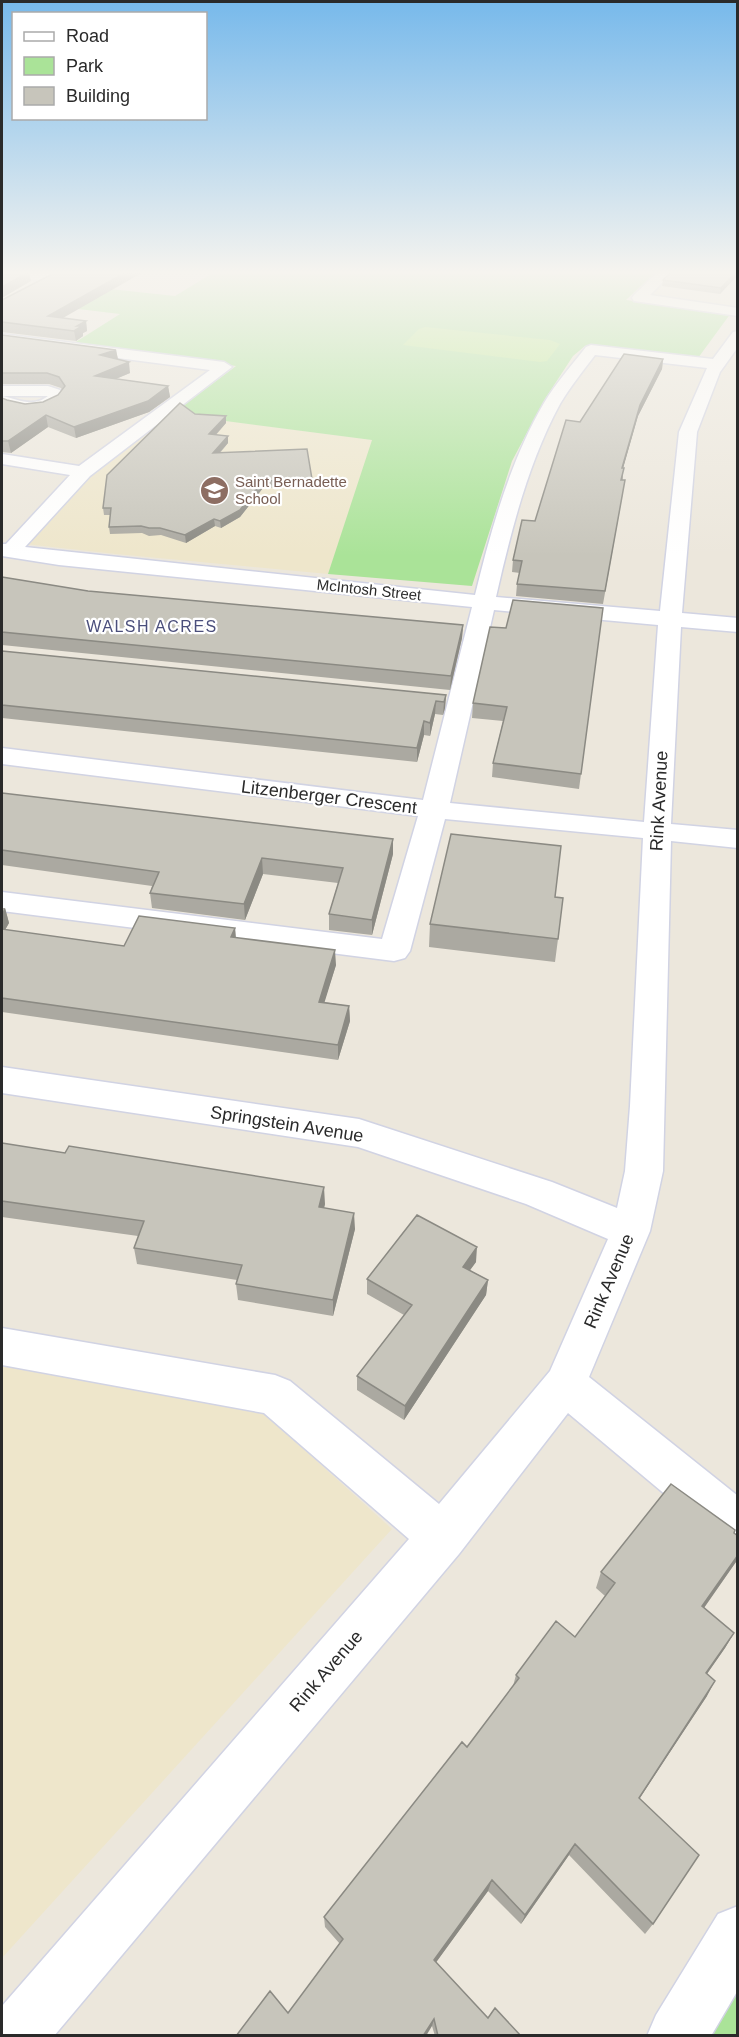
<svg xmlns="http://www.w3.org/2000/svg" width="739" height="2037" font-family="Arial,sans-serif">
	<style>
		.education { fill: #eee6cb }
		.green { fill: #aae398 }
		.pitch { fill: #bdeb94 }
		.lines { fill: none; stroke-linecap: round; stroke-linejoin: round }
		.minor-casing { stroke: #d1d3e3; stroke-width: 3 }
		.minor { fill: #fff; fill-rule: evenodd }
		.wall { fill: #aba9a1 }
		.shaded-wall { fill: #8b8a83 }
		.building { fill: #c7c5bb; stroke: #8b8a83; stroke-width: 1.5 }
		.labels { text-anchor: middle; stroke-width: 4.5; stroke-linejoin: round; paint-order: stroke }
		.far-education-label { font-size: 15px; fill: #785e54; stroke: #fff; text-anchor: start }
		.far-street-label { font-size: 15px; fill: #2a2a2a; stroke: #fff }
		.far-neighbourhood-label { font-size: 16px; letter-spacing: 1.5px; fill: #4a4e7b; stroke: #fff }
		.street-label { font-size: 18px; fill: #2a2a2a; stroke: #fff }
	</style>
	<rect width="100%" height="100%" fill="#ece7dc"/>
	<path class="education" d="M172 414 373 440 328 574 116 554 7 542Z
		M2 1363 258 1408 392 1529 2 1958Z"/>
	<path class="green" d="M216 271H657L626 300 731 313 698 358 585 346 573 356 545 399 512 461 472 586 328 574 372 440 172 414 236 366 71 345 120 314 28 303 63 284 175 296Z
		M737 1972V2035H702Z"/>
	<path class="pitch" d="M425 327 550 340 560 344 547 361 540 362 403 345 419 329Z"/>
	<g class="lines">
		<defs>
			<path id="minor" d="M2 271 52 274 59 278 52 282 2 276Z
				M659 271H674L650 295 738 308V316L634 301 632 298 634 295Z
				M738 331V347L720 372 697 432 682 613 738 618V632L681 627 671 824 738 830V848L671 841 663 1171 650 1231 589 1377 738 1496V1549L722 1542 568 1413 459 1554 54 2036H2V2006L409 1539 264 1413 2 1365V1328L275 1375 290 1381 439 1504 550 1371 608 1239 526 1204 358 1147 2 1093V1067L359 1119 552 1182 617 1208 625 1171 630 1106 643 838 445 819 410 951 405 958 394 961 2 911V892L382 939 418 816 2 764V748L423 800 472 607 59 565 2 556V544H6L70 475 2 464V454L79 466 210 370 2 343V334L224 362 232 367 90 476 25 547 475 595C491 530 510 461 544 403 556 383 572 365 586 347L591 345 713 359 733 332ZM595 355 707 368 679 432 660 611 496 597C511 531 528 463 560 404 570 387 583 371 595 355ZM494 610 658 625 644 822 450 803Z
				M2 386H48L60 390 65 398C51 418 22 414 2 407V396C18 399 33 408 48 396H2Z
				M738 1906V1990L711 2036H647L656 2015 718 1914Z"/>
		</defs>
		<use href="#minor" class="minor-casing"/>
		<use href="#minor" class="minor"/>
	</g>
	<path class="wall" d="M738 271V275L720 294 662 286 663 280Z
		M2 300 64 318 86 321 87 331 83 333V336L76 341 2 332Z
		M2 335 116 350 118 359 130 373 116 379 168 386 170 397 149 412 76 438 48 427 11 453 2 452V398L7 400 25 404 43 402 58 395 62 390 61 388 49 384H2Z
		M663 359 662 369 638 416 623 468V492L603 604 516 596 517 584 520 573 512 572 513 560 535 521 580 422Z
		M195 414 226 423 216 435 228 443 220 453 312 479 313 486 263 488 240 517 221 528 215 526 186 543 161 535 149 536 142 533 110 534 109 527 110 515H104L103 508Z
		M2 577 88 591 463 625 462 638 450 690 2 645Z
		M506 628 581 774 579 789 492 777 493 763 503 721 472 718 473 703Z
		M2 651 446 695 445 708 443 715 435 714 430 736 424 735 417 762 2 718Z
		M2 793 393 854 372 935 329 930V914L338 883 263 874 245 920 152 908 150 893 152 886 2 865Z
		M2 908H5L9 923 5 930 124 946 235 928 236 938 336 965 324 1002 349 1006 350 1021 338 1060 2 1012Z
		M430 924 558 939 555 962 429 947Z
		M2 1143 325 1204 324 1208 355 1229 333 1316 238 1300 236 1284 237 1280 137 1264 134 1248 138 1236 2 1217Z
		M476 1262 470 1270 488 1280 486 1295 404 1420 357 1390V1376L404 1315 367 1294V1279Z
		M734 1533 738 1536V1559L704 1608 734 1633 725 1648 707 1674V1696L639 1798 653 1924 645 1934 569 1855 521 1924 488 1891 436 1962 488 2018 521 2036H435L432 2026 288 2013 340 1944 325 1927 324 1917 467 1747 513 1686 516 1675 575 1637 605 1596 596 1588 601 1572Z"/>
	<path class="shaded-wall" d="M128 271H145L49 326 48 316Z
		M738 271V275L720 294 721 288Z
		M29 272 31 281 2 298V287Z
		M86 321 87 331 83 333V336L76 341 74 331 77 326Z
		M116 350 118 360 100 355Z
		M663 359 662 369 638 416 620 479 622 468 640 405Z
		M129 362 130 373 96 387 95 376Z
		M168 386 170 397 149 412 76 438 74 427Z
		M46 415 48 427 11 453 8 441Z
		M226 416V423L210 441 209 434Z
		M228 436V443L213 460V453Z
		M262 481 263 488 240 517 221 528 220 521Z
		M214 519 215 526 186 543 185 535Z
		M463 625 462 638 450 690 451 676Z
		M446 695 445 708 443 715 444 702Z
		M436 701 435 714 430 736V723Z
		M424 721V735L417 762V748Z
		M393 839V854L372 935V920Z
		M262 858 263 874 245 920 244 904Z
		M5 908 9 923 2 935V913Z
		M235 928 236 943 231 937Z
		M335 950 336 965 320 1017 319 1002Z
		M349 1006 350 1021 338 1060V1045Z
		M324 1187 325 1204 320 1223 319 1207Z
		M354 1213 355 1229 333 1316V1300Z
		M477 1247 476 1262 462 1281 463 1267Z
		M488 1280 486 1295 404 1420 405 1406Z
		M738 1555V1559L694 1622 702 1606Z
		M734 1633 725 1648 697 1688 706 1673Z
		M715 1681 707 1696 632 1810 639 1798Z
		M575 1844 569 1855 521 1924 525 1915Z
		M492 1880 488 1891 432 1968 434 1960Z
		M434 2019 432 2026 426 2036H423Z"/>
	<path class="building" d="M2 271H20L29 272 2 287Z
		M58 271H128L48 316 86 321 77 326H82L74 331 2 322V300Z
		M672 271H737L721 288 663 280Z
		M2 335 116 350 100 355 129 362 95 376 168 386 148 401 74 427 46 415 8 441H2V398L7 400 25 404 43 402 58 395 65 386 59 377 47 373H2Z
		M624 354 663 359 640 405 622 468H624L621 480H625L605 591 517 584 522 561 513 560 522 520 535 521 566 420 580 422Z
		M180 403 195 414 226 416 209 434 228 436 213 453 307 449 312 479 262 481 240 510 220 521 214 519 185 535 160 528H149L141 526 109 527 111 508H103L107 475Z
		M2 577 88 591 463 625 451 676 2 632Z
		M513 600 603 608 581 774 493 763 507 707 473 703 490 627 506 628Z
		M2 651 446 695 444 702 436 701 430 723 424 721 417 748 2 705Z
		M2 793 393 839 372 920 329 914 343 868 262 858 244 904 150 893 159 872 2 850Z
		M451 834 561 846 555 897 563 898 558 939 430 924Z
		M139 916 235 928 231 937 335 950 319 1002 349 1006 338 1045 2 998V929L124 946Z
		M2 1143 65 1153 69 1146 324 1187 319 1207 354 1213 333 1300 236 1284 242 1265 134 1248 144 1221 2 1201Z
		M417 1215 477 1247 463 1267 488 1280 405 1406 357 1376 412 1305 367 1279Z
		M671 1484 735 1530 734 1533 738 1536V1555L702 1606 734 1633 706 1673 715 1681 639 1798 699 1855 653 1924 575 1844 525 1915 492 1880 434 1960 488 2018 495 2008 521 2036H438L434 2019 423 2036H236L270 1991 288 2013 343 1939 324 1917 462 1742 467 1747 519 1678 516 1675 556 1621 575 1637 615 1583 601 1572Z"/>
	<linearGradient id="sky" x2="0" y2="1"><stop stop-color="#77b9eb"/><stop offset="0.49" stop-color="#f6f4ef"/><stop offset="1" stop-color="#f6f4ef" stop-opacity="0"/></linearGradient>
	<rect width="739" height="556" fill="url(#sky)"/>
	<defs>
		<symbol id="school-disc" viewBox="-11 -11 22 22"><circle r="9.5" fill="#8d6e63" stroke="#fff"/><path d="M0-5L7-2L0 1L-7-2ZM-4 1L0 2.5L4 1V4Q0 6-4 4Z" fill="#fff"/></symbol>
	</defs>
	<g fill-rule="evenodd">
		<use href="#school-disc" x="198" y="474" width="33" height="33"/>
	</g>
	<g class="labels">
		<g class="far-education-label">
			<text x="235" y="487">Saint Bernadette<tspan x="235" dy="17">School</tspan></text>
		</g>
		<g class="far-street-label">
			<text transform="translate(369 590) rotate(6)" y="5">McIntosh Street</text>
		</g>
		<g class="far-neighbourhood-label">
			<text x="152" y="632">WALSH ACRES</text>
		</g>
		<g class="street-label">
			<text transform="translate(329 797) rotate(7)" y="6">Litzenberger Crescent</text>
			<text transform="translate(659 801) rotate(-87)" y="6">Rink Avenue</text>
			<text transform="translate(287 1124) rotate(9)" y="6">Springstein Avenue</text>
			<text transform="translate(609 1281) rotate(-67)" y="6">Rink Avenue</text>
			<text transform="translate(326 1671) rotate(-49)" y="6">Rink Avenue</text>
		</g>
	</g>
	<rect width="739" height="2037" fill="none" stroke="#2a2a2a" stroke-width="6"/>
	<rect x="12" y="12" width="195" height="108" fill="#ffffff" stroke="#aaaaaa" stroke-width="1.5"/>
	<rect x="24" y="32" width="30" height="9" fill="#ffffff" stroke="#aaaaaa" stroke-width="1.5"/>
	<text x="66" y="42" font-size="18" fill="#2a2a2a">Road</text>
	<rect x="24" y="57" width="30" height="18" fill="#aae398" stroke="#aaaaaa" stroke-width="1.5"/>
	<text x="66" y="72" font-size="18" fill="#2a2a2a">Park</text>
	<rect x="24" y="87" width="30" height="18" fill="#c7c5bb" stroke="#aaaaaa" stroke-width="1.5"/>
	<text x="66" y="102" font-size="18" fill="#2a2a2a">Building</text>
</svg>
